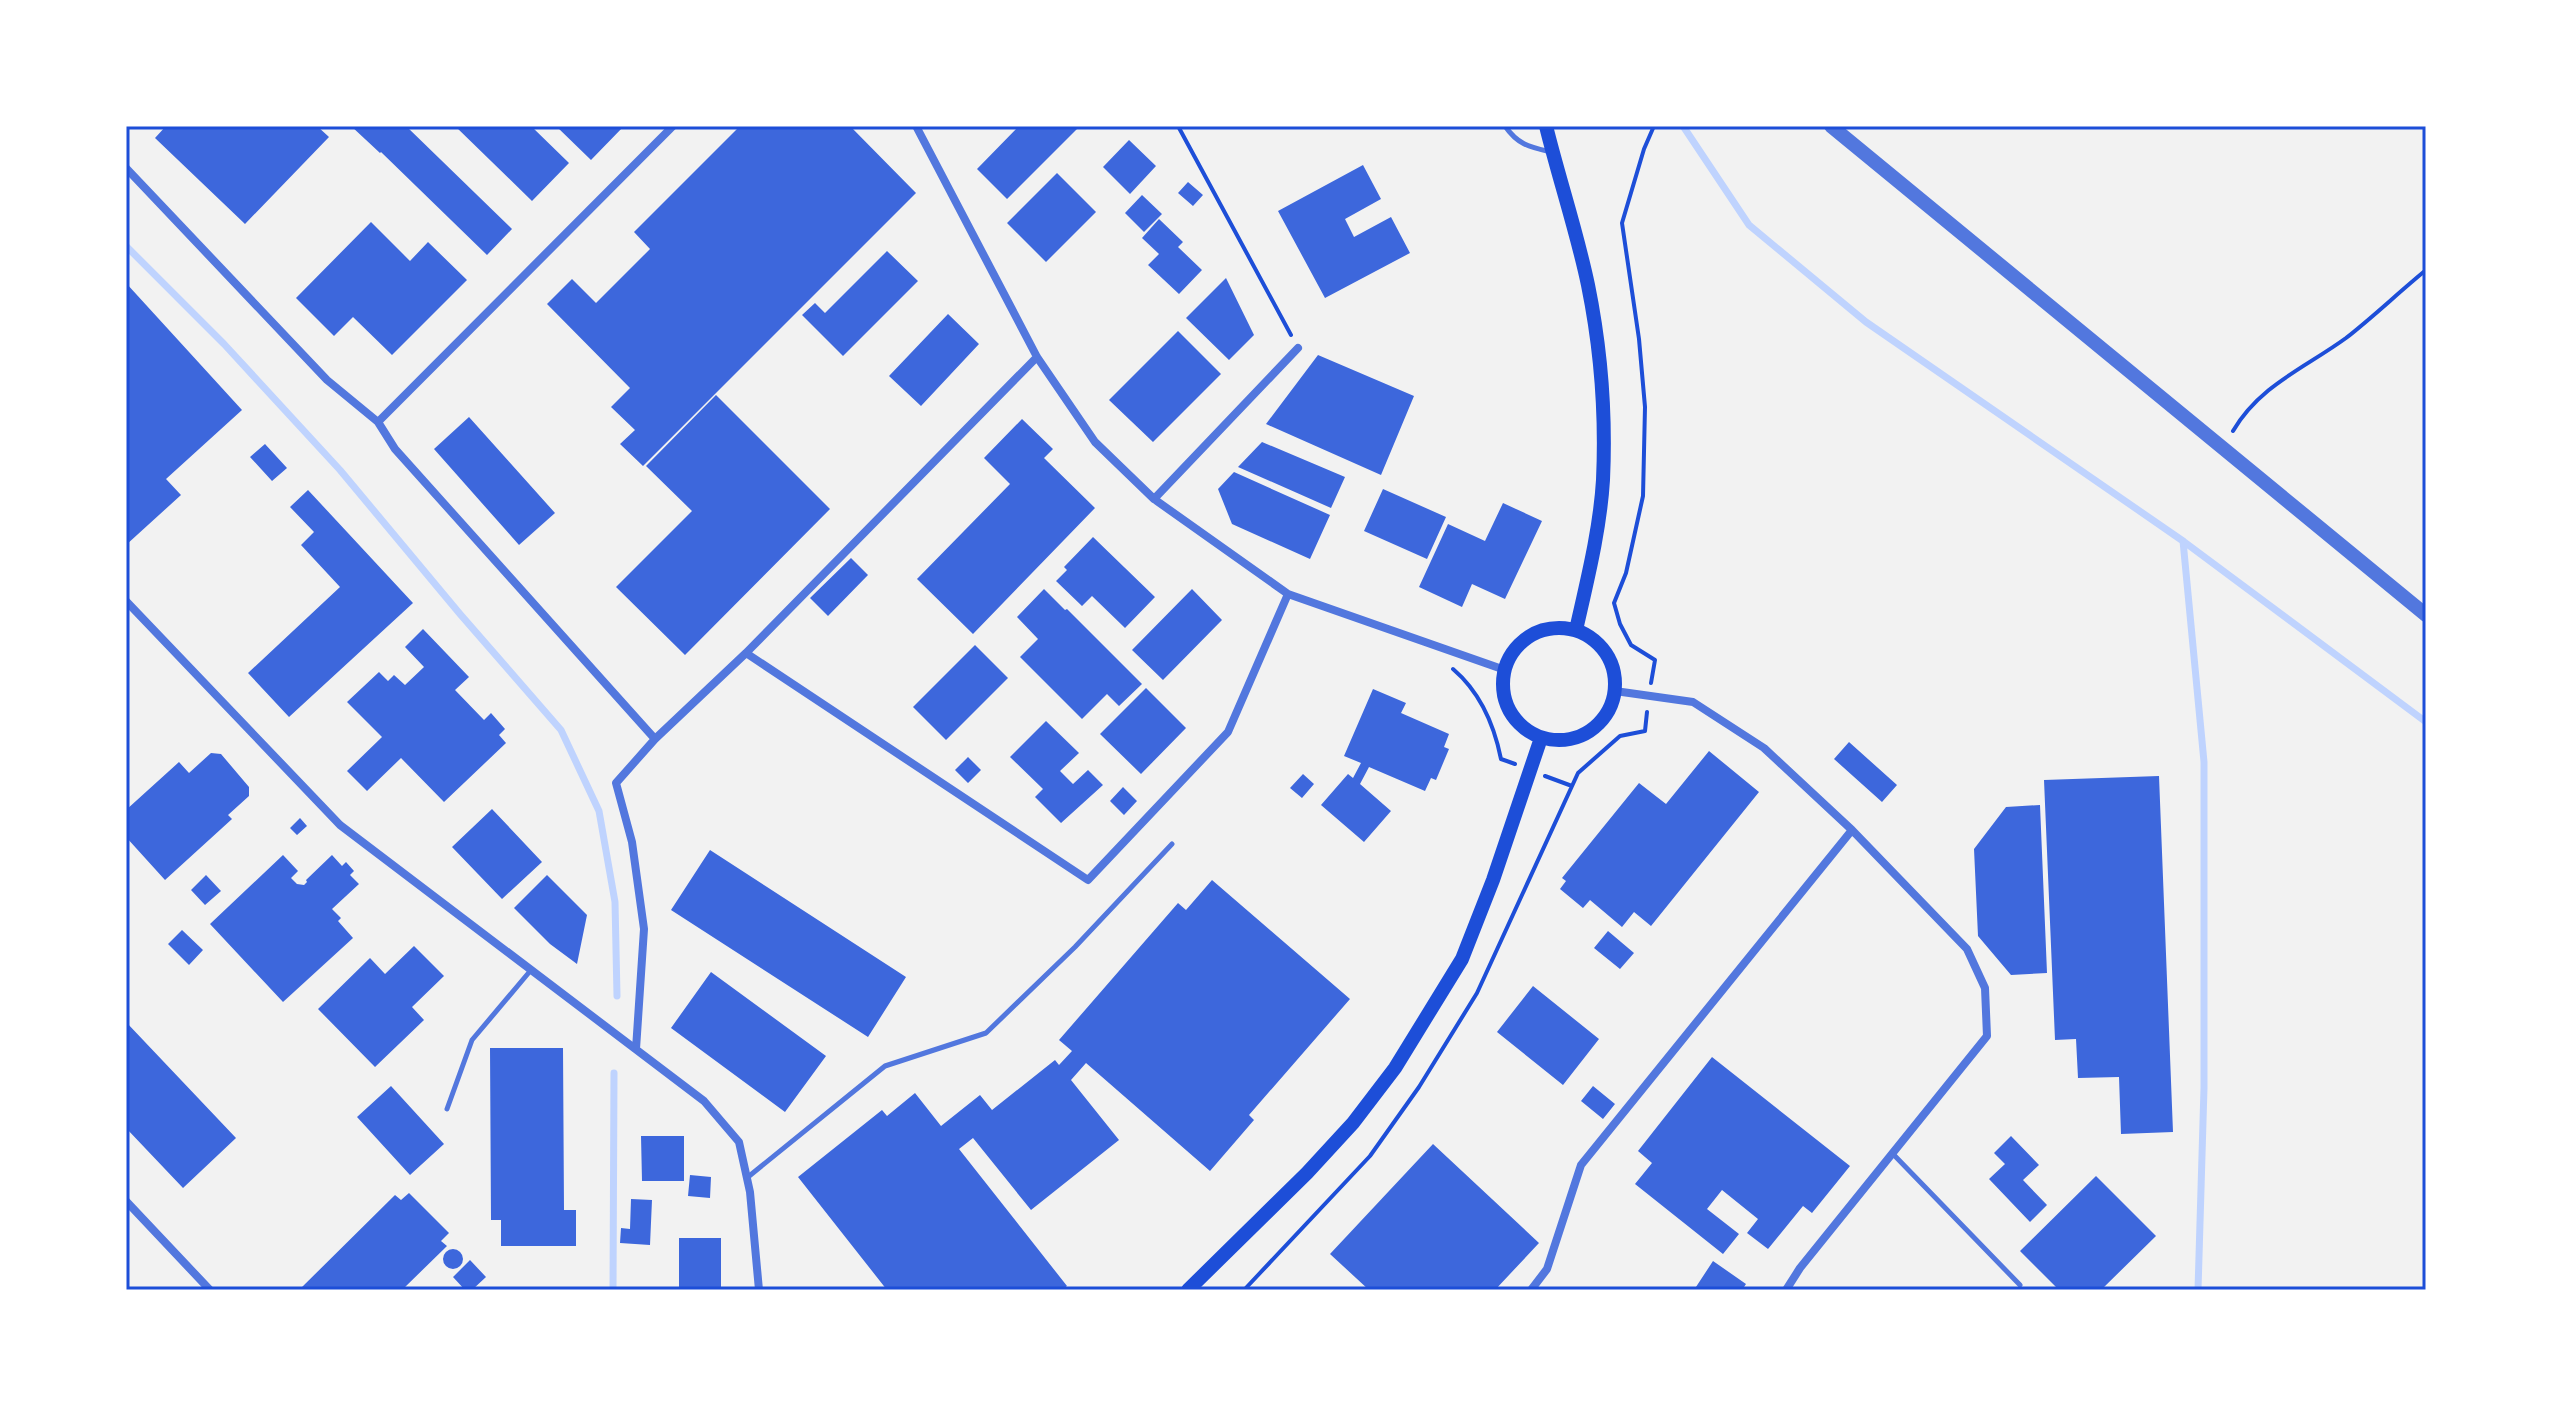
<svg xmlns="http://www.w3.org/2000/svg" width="2552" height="1416" font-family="'Archivo Narrow',sans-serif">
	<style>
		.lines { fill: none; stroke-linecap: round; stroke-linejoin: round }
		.stream { stroke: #bfd3fe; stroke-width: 7 }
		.building { fill: #3d67dc }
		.path { stroke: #1d4ed8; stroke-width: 4 }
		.service { stroke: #5277de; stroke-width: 5 }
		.minor { stroke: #5277de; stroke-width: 8 }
		.tertiary { stroke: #5277de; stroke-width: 14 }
		.secondary { stroke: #1d4ed8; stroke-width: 14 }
		.neatline { fill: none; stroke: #1d4ed8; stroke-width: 3 }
	</style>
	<rect width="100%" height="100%" fill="#f2f2f2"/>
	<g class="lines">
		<path class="stream" d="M1683 126 1749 225 1866 322 2183 541 2426 722
			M126 246 224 344 340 470 460 614 561 730 599 811 615 902 617 996
			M2183 541 2204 762V1088L2198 1290
			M613 1290 614 1073"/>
	</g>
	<path class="building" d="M166 126H317L329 137 245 224 155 138Z
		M351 126H406L512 229 487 255 381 152 380 153Z
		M455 126H531L569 163 532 201Z
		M556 126H624L591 160Z
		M740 126H850L916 193 643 466 620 444 635 430 611 407 630 388 547 304 572 279 596 303 650 249 634 232Z
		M1019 126H1080L1007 199 977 169Z
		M1129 140 1156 166 1130 194 1103 167Z
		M1363 165 1381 199 1345 219 1354 237 1391 217 1410 253 1325 298 1278 211Z
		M1057 173 1096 212 1046 262 1007 223Z
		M1188 182 1203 195 1193 206 1178 193Z
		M1142 195 1162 214 1144 232 1125 213Z
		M1159 219 1183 242 1178 247 1202 270 1179 294 1148 265 1159 254 1142 238Z
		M371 222 410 261 428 242 467 280 392 355 353 317 334 336 296 298Z
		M887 251 918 281 843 356 802 315 815 303 825 313Z
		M1226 278 1254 335 1229 360 1186 318Z
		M126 283 242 410 166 479 181 495 126 545Z
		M948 314 979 344 921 406 889 376Z
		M1178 331 1221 374 1153 442 1109 400Z
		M1318 355 1414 396 1381 475 1266 424Z
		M716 395 830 509 685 655 616 587 692 511 646 466Z
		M469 417 555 513 519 545 434 449Z
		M1022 419 1053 449 1044 458 1095 508 973 634 917 579 1010 484 984 458Z
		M1262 442 1345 477 1331 508 1238 467Z
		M265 444 287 468 272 481 250 457Z
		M1234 472 1330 515 1310 559 1232 524 1218 489Z
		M1383 489 1446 517 1427 559 1364 531Z
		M308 490 413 603 289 717 248 673 340 587 301 545 314 532 290 507Z
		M1503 503 1542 521 1505 599 1472 584 1462 607 1419 587 1448 524 1485 541Z
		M1093 537 1155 597 1125 628 1092 596 1082 606 1056 581 1067 570 1064 567Z
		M851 558 868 575 828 616 810 598Z
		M1044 589 1065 610 1067 609 1142 684 1119 706 1107 694 1082 719 1020 657 1038 639 1017 617Z
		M1192 589 1222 620 1163 680 1132 650Z
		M423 629 469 677 455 690 484 720 491 713 505 729 499 735 506 743 444 802 401 758 367 791 347 771 382 737 347 702 379 672 388 681 394 675 405 685 424 667 405 647Z
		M975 645 1008 678 946 740 913 707Z
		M1146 688 1186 728 1141 774 1100 734Z
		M1373 689 1406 703 1401 713 1449 734 1444 747 1449 749 1436 780 1431 778 1425 791 1369 767 1360 784 1391 811 1364 842 1321 805 1348 774 1353 778 1361 763 1344 756Z
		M1046 721 1079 753 1060 771 1073 784 1088 770 1103 785 1061 823 1035 797 1043 789 1010 757Z
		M1849 742 1897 785 1882 802 1834 759Z
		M1709 751 1759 792 1651 926 1634 912 1622 927 1590 900 1583 908 1560 889 1566 881 1562 878 1639 783 1666 804Z
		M211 753 221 754 249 787V796L228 815 232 819 165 880 126 837V810L179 762 189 773Z
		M968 757 981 770 968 783 955 770Z
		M1303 774 1314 784 1302 798 1290 788Z
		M2159 776 2173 1132 2121 1134 2119 1077 2078 1078 2076 1039 2055 1040 2044 780Z
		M1123 787 1137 801 1124 815 1110 801Z
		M2040 805 2047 973 2011 975 1978 936 1974 849 2006 807Z
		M492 809 542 862 502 899 452 847Z
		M300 818 307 826 297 835 290 828Z
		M710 850 906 977 868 1037 671 910Z
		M283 855 298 871 291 878 297 884 304 885 307 882 306 880 332 855 342 866 346 862 354 871 350 875 359 884 332 909 341 918 338 921 353 938 283 1002 210 924Z
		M206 875 221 891 205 905 191 890Z
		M547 875 587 915 577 964 550 944 514 908Z
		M1212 880 1350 999 1249 1115 1254 1120 1210 1171 1086 1063 1071 1080 1119 1140 1031 1210 973 1138 959 1149 1067 1286 1062 1290H887L798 1177 882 1110 887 1116 915 1093 941 1126 980 1095 992 1110 1055 1060 1059 1065 1072 1051 1059 1040 1178 903 1186 910Z
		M182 930 203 950 189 965 168 944Z
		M1608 931 1634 953 1620 969 1594 948Z
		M414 946 444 976 412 1007 424 1020 375 1067 318 1009 370 958 385 974Z
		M711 972 826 1056 785 1112 671 1028Z
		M1533 986 1599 1039 1563 1085 1497 1032Z
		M126 1022 236 1138 183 1188 126 1128Z
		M490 1048H563L564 1210H576V1246H501V1220H491Z
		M1712 1057 1850 1166 1812 1213 1803 1206 1768 1249 1747 1233 1758 1219 1722 1190 1707 1209 1739 1234 1723 1254 1635 1184 1652 1163 1638 1151Z
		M391 1086 444 1144 410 1175 357 1117Z
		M1593 1086 1615 1104 1603 1119 1581 1101Z
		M641 1136H684V1181H642Z
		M2011 1136 2039 1165 2023 1180 2047 1205 2030 1222 1989 1179 2005 1164 1994 1153Z
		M1433 1144 1539 1243 1495 1290H1369L1330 1254Z
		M690 1175 711 1177 710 1198 688 1196Z
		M2096 1176 2156 1236 2101 1290H2059L2020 1251Z
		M409 1193 449 1233 441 1241 447 1246 402 1290H299L395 1195 401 1200Z
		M631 1199 652 1200 650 1245 620 1243 621 1228 630 1229Z
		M679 1238H721V1290H677L679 1287Z
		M443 1259a10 10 0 1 1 20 0a10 10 0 1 1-20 0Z
		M470 1260 486 1277 472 1290H465L453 1277Z
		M1713 1261 1746 1284 1742 1290H1694Z"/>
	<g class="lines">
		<path class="path" d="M1178 126 1291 335
			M2233 431C2260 385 2305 368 2346 338 2373 317 2399 292 2426 270
			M1453 669C1480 692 1494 724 1501 759L1515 764
			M1651 683 1655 660 1631 645 1620 624 1614 603 1626 573 1643 496 1645 407 1639 339 1622 223 1644 149 1654 126
			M1545 776 1572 786
			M1244 1290 1370 1156 1419 1087 1477 993 1578 773 1620 736 1645 731 1647 712"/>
		<path class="service" d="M1505 126C1518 145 1530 147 1551 152
			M447 1109 472 1040 531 970
			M1893 1154 2020 1285
			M748 1177 885 1066 986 1033 1075 947 1172 844"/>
		<path class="minor" d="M916 126 1037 357 1095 442 1154 499 1288 594 1505 670
			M126 168 327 380 378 422 395 449 655 739
			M378 422 673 126
			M1154 499 1298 348
			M126 601 340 825 704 1101 739 1142 750 1192 759 1290
			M746 653 1088 880 1228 732 1288 594
			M1615 691 1693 702 1764 748 1852 830 1967 949 1985 988 1987 1036 1800 1268 1786 1290
			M636 1049 644 929 632 842 616 783 655 739 746 653 1037 357
			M126 1201 210 1290
			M1531 1290 1547 1269 1581 1165 1852 830"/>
		<path class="tertiary" d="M1831 126 2426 615"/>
		<path class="secondary" d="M1546 126C1559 179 1577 232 1588 285 1601 349 1606 415 1603 480 1600 530 1587 581 1576 630
			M1503 684a56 56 0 1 1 112 0a56 56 0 1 1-112 0Z
			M1188 1290 1307 1173 1353 1123 1395 1068 1462 959 1493 880 1541 738"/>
	</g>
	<rect width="2552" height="1416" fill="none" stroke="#ffffff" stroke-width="256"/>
	<rect x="128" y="128" width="2296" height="1160" class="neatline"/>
</svg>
